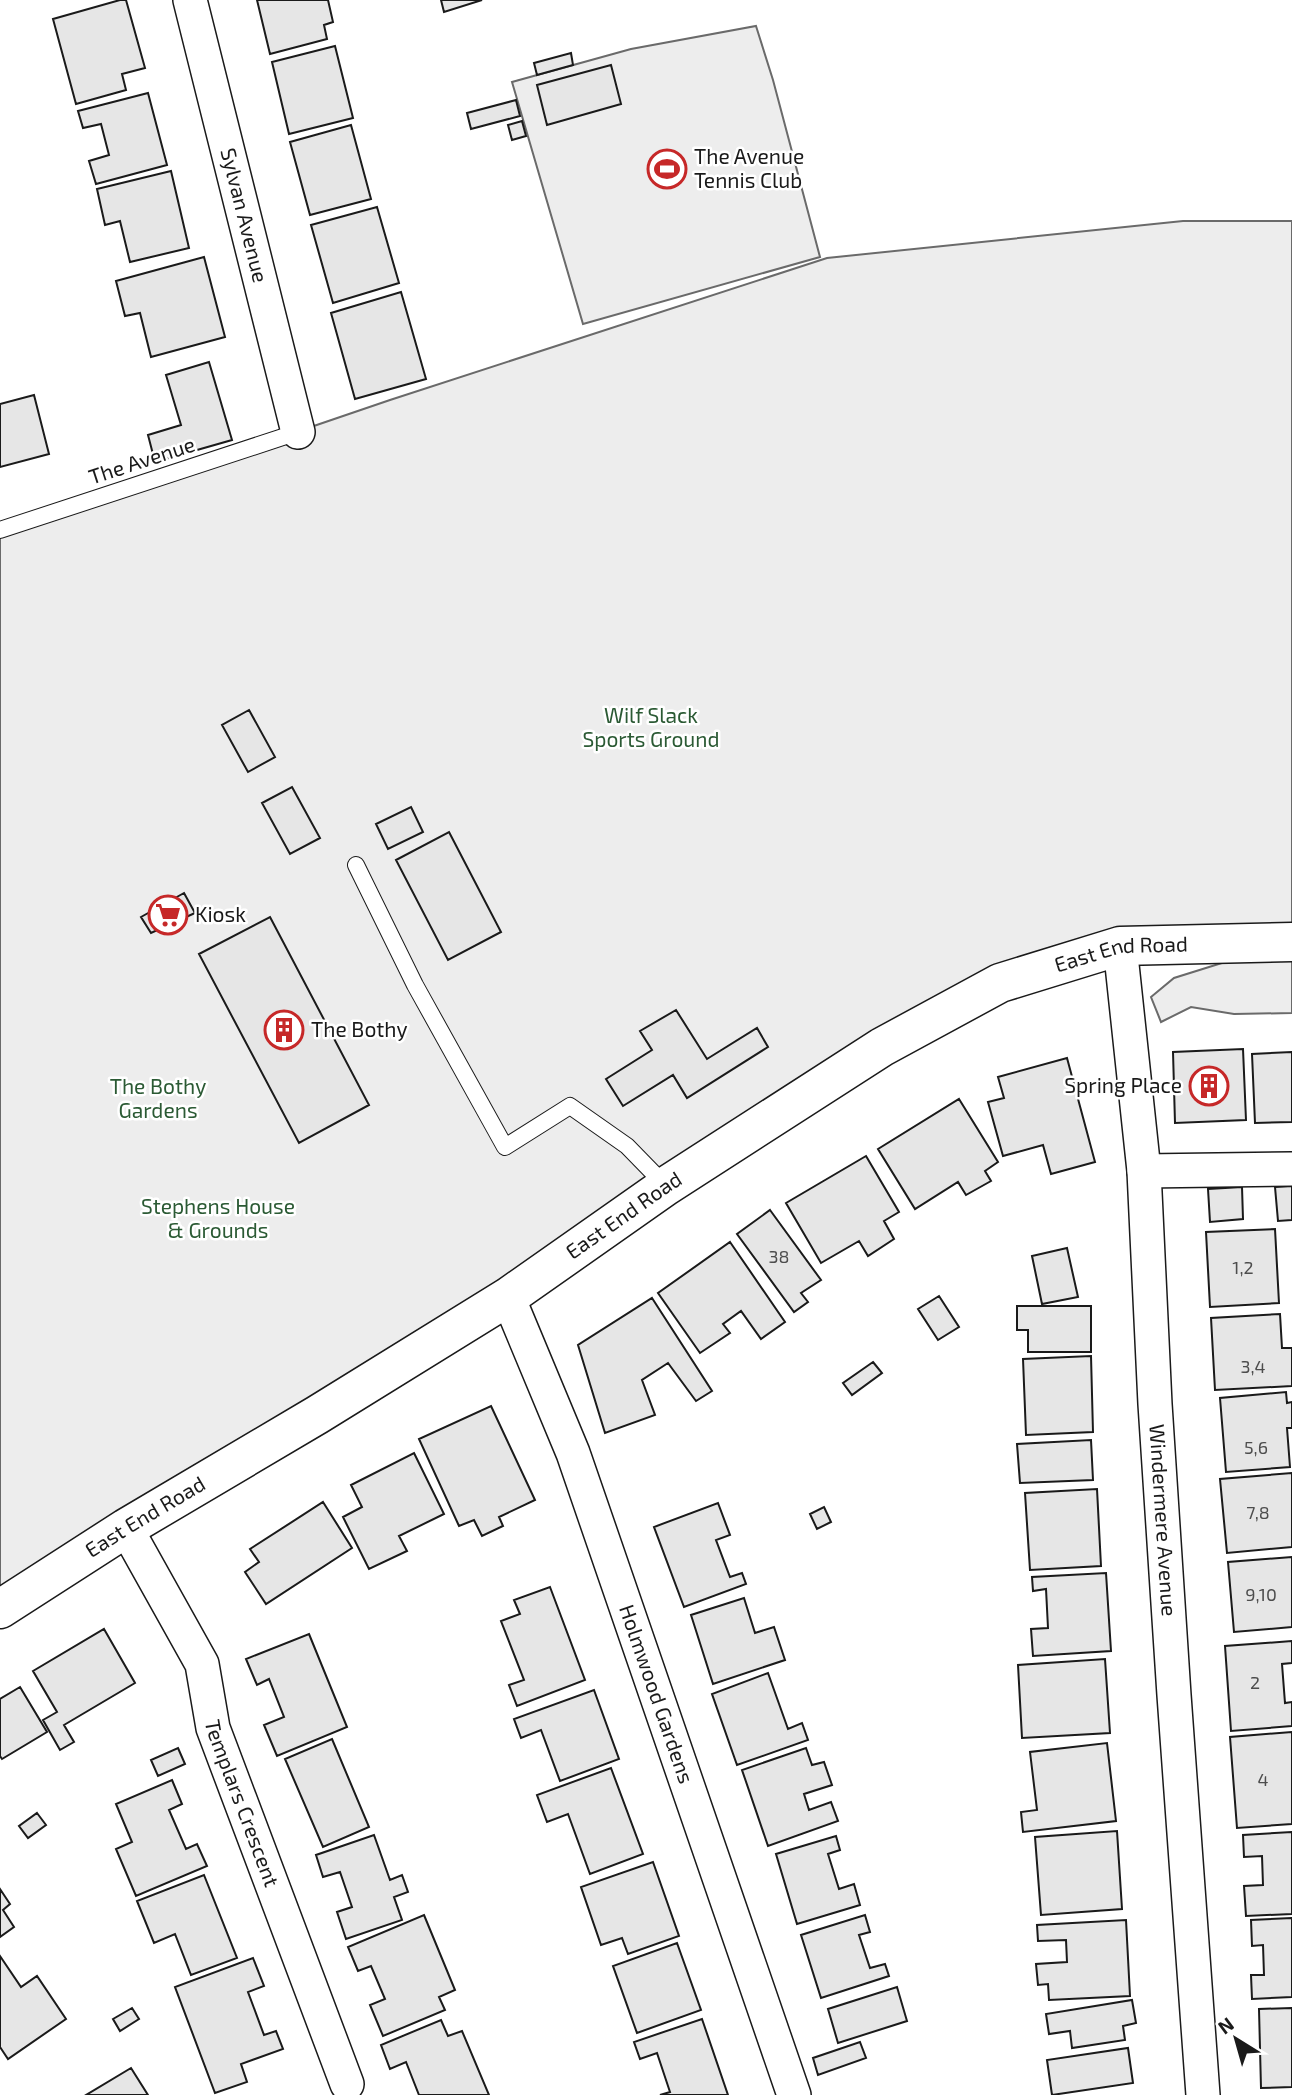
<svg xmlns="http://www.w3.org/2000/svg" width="1292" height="2095" font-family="'Exo 2',sans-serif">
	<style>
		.built { fill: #ededed; stroke: #6a6a6a; stroke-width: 2 }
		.building { fill: #e6e6e6; stroke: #1a1a1a; stroke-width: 2 }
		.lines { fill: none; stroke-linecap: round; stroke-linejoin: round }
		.service-casing { stroke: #1a1a1a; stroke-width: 18 }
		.minor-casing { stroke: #1a1a1a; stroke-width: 36 }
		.primary-casing { stroke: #1a1a1a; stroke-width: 41 }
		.service { stroke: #fff; stroke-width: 16 }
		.minor { stroke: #fff; stroke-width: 33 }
		.primary { stroke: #fff; stroke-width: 38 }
		.labels { text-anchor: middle; stroke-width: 5; stroke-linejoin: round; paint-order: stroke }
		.number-label { font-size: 18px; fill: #4d4d4d }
		.poi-label { font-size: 21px; fill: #1a1a1a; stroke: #fff; text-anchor: start }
		.street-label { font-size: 21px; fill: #1a1a1a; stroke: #fff }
		.park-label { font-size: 21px; fill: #2b5a34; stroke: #fff }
	</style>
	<rect width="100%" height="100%" fill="#fff"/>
	<path class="built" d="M756 26 773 80 820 257 583 324 512 82 631 49Z
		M1183 221H1292V940L1000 981 0 1609V533L390 400 827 258Z
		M1292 958V1013L1234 1014 1191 1007 1161 1022 1151 997 1174 978 1225 962Z"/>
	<path class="building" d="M120 0H126L145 68 122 74 126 90 76 104 53 19Z
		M257 0H328L333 22 324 25 327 39 270 54Z
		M441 0H482L444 12Z
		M335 46 353 118 289 134 272 62Z
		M571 53 573 65 537 75 534 63Z
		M611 65 621 104 547 125 537 85Z
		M148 93 167 165 96 184 89 161 109 155 101 124 83 128 78 111Z
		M516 100 520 116 471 129 467 113Z
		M522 121 526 136 512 140 508 125Z
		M351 125 371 199 310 215 290 142Z
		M171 171 189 248 130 262 120 221 105 225 97 189Z
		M377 207 399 283 333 303 311 225Z
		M204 257 225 337 151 357 140 313 125 316 116 281Z
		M401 292 426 379 355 399 331 313Z
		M209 362 232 440 155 462 148 435 181 425 166 375Z
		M34 395 49 454 0 467V404Z
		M249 710 275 757 248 772 222 725Z
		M292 787 320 838 290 854 262 803Z
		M411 807 423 832 388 849 376 824Z
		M449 832 501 932 448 960 396 860Z
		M184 893 195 913 151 933 141 917Z
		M270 917 369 1105 299 1143 199 954Z
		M676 1010 707 1059 757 1028 768 1047 687 1098 673 1075 623 1106 606 1079 652 1050 640 1031Z
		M1243 1049 1246 1120 1175 1123 1173 1052Z
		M1292 1052V1122L1255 1123 1252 1054Z
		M1067 1058 1095 1162 1051 1174 1043 1145 1003 1156 988 1102 1004 1098 998 1077Z
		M959 1099 998 1162 985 1171 991 1181 966 1195 958 1182 915 1209 878 1149Z
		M866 1156 899 1212 884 1221 894 1239 868 1256 859 1241 821 1263 786 1203Z
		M1292 1186V1220L1278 1221 1275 1187Z
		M1242 1187 1243 1219 1210 1222 1208 1189Z
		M770 1210 821 1280 801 1293 808 1302 794 1312 737 1234Z
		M1275 1229 1279 1303 1210 1307 1206 1232Z
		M730 1242 785 1322 761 1339 741 1311 723 1324 730 1333 700 1353 658 1293Z
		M1067 1248 1078 1297 1042 1304 1032 1256Z
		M939 1296 959 1327 938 1340 918 1309Z
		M652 1298 712 1391 696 1401 668 1363 642 1380 655 1415 605 1433 578 1345Z
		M1017 1306H1091V1352H1028V1330H1017Z
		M1280 1314 1282 1348H1292V1386L1215 1390 1211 1318Z
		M1091 1356 1093 1432 1026 1435 1023 1359Z
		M873 1362 882 1373 852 1395 843 1383Z
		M1286 1392 1287 1403 1292 1402V1428H1287L1290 1467 1226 1472 1220 1398Z
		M491 1406 535 1500 499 1517 503 1526 482 1536 474 1520 459 1526 419 1439Z
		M1091 1440 1093 1480 1020 1483 1017 1444Z
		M414 1453 444 1514 399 1536 407 1551 369 1569 343 1517 362 1507 351 1485Z
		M1292 1473V1547L1227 1553 1220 1479Z
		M1097 1489 1101 1566 1030 1570 1025 1493Z
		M323 1502 352 1548 266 1604 245 1572 259 1562 250 1549Z
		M718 1503 730 1535 716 1540 730 1577 742 1573 746 1584 684 1607 654 1527Z
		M824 1507 831 1522 817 1529 810 1514Z
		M1292 1557V1627L1234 1632 1228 1562Z
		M1106 1573 1111 1651 1033 1656 1031 1629 1048 1628 1046 1589 1033 1591 1032 1577Z
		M550 1587 585 1680 517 1706 509 1685 524 1680 501 1621 520 1614 514 1600Z
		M744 1598 755 1633 774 1627 785 1660 713 1684 691 1615Z
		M104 1629 135 1683 64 1725 74 1742 60 1750 43 1720 57 1712 33 1671Z
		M309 1634 347 1727 277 1756 264 1725 284 1717 269 1679 257 1685 246 1659Z
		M1292 1641V1663L1282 1664 1285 1703 1292 1702V1726L1231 1731 1225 1646Z
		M1105 1659 1110 1733 1022 1738 1018 1665Z
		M768 1673 788 1729 802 1723 808 1740 737 1765 712 1694Z
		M20 1687 47 1732 2 1759 0 1756V1699Z
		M594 1690 619 1759 560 1781 541 1730 521 1738 514 1719Z
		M1292 1732V1824L1237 1828 1230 1737Z
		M332 1739 369 1827 323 1847 285 1759Z
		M1107 1743 1116 1821 1023 1832 1021 1812 1037 1810 1030 1752Z
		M178 1748 185 1764 158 1776 151 1760Z
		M806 1748 812 1765 824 1762 832 1785 804 1794 809 1810 831 1802 838 1821 768 1846 742 1770Z
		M611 1768 643 1854 590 1874 568 1814 547 1822 537 1795Z
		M172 1780 182 1804 169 1810 186 1849 197 1844 207 1866 136 1896 116 1849 132 1842 116 1804Z
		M37 1813 46 1825 28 1838 19 1826Z
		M1117 1831 1122 1909 1041 1915 1035 1837Z
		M1292 1832V1914L1246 1916 1244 1886 1263 1885 1262 1856 1244 1857 1243 1835Z
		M374 1835 390 1880 402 1875 408 1892 394 1897 402 1920 346 1939 337 1912 352 1907 340 1872 323 1877 316 1855Z
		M836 1836 840 1850 828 1854 839 1889 854 1884 860 1905 797 1924 776 1854Z
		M653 1862 679 1936 628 1954 622 1938 601 1945 581 1887Z
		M204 1875 237 1958 191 1975 175 1934 154 1943 137 1901Z
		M0 1889 10 1904 3 1910 14 1927 0 1937Z
		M424 1915 455 1990 439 1997 445 2010 383 2036 370 2005 385 1999 371 1966 358 1971 348 1947Z
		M865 1915 870 1932 859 1935 870 1968 885 1964 889 1976 821 1998 801 1935Z
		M1292 1918V1997L1252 1999 1251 1975H1264L1263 1945 1252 1946 1251 1920Z
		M1126 1920 1130 1996 1049 2000 1048 1984 1038 1985 1036 1964 1067 1962 1066 1940 1038 1941 1037 1925Z
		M677 1943 701 2010 637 2033 613 1966Z
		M0 1956 21 1987 37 1976 66 2019 8 2059 0 2047Z
		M253 1958 264 1986 248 1992 264 2035 276 2031 283 2049 241 2064 247 2082 215 2093 175 1987Z
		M897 1987 907 2021 838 2043 828 2009Z
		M1132 2000 1136 2023 1123 2026 1125 2040 1072 2048 1070 2031 1049 2034 1046 2014Z
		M132 2008 139 2019 120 2031 113 2019Z
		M1292 2008V2087L1261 2088 1259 2009Z
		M702 2019 728 2095H660L670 2092 657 2053 640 2059 634 2042Z
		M441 2020 448 2036 462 2031 489 2095H419L406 2062 390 2069 381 2045Z
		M860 2042 866 2058 818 2075 813 2058Z
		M1128 2048 1133 2083 1052 2095 1047 2060Z
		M131 2068 148 2095H86Z"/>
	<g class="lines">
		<defs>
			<path id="service" d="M0 530 298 432
				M356 865 415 985 505 1147 570 1106 627 1146 666 1186"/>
			<g id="minor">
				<path id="s1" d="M190 0 298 432"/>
				<path id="s2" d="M1120 946 1144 1171 1155 1404 1174 1695 1203 2095"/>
				<path d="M1144 1171 1292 1169"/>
				<path id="s3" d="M508 1297 573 1453 794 2095"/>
				<path id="s4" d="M126 1528 202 1664 213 1728 347 2084"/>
			</g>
			<g id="primary">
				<path id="s5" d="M0 1609 126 1528 317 1415 508 1297 666 1186 882 1047 1000 983 1120 946 1292 942"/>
			</g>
		</defs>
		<use href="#service" class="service-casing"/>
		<use href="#minor" class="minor-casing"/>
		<use href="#primary" class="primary-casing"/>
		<use href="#service" class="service"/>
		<use href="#minor" class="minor"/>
		<use href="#primary" class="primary"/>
	</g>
	<defs>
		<symbol id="stadium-ring" viewBox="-11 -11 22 22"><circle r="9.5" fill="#fff" stroke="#c62828" stroke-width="1.5"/><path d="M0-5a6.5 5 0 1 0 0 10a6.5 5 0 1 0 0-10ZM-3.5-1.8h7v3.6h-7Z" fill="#c62828"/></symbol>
		<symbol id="supermarket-ring" viewBox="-11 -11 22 22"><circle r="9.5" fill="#fff" stroke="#c62828" stroke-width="1.5"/><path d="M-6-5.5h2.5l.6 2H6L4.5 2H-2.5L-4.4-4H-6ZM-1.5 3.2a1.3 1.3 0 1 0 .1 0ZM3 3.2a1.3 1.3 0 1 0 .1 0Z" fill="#c62828"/></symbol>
		<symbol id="building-ring" viewBox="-11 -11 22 22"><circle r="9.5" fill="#fff" stroke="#c62828" stroke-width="1.5"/><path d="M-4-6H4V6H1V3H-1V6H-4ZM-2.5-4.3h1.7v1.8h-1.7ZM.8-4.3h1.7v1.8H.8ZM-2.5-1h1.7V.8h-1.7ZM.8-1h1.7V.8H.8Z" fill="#c62828"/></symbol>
	</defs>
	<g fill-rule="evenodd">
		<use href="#stadium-ring" x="645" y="147" width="44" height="44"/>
		<use href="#supermarket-ring" x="146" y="893" width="44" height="44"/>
		<use href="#building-ring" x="262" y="1008" width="44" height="44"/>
		<use href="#building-ring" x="1187" y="1064" width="44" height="44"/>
	</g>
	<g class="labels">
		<g class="number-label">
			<text x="779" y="1263">38</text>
			<text x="1243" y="1274">1,2</text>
			<text x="1253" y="1373">3,4</text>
			<text x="1256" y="1454">5,6</text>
			<text x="1258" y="1519">7,8</text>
			<text x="1261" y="1601">9,10</text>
			<text x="1255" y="1689">2</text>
			<text x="1263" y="1786">4</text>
		</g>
		<g class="poi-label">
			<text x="694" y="164">The Avenue<tspan x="694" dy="24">Tennis Club</tspan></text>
			<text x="195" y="922">Kiosk</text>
			<text x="311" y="1037">The Bothy</text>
			<text x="1182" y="1093" text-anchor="end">Spring Place</text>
		</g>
		<g class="street-label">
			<text dy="7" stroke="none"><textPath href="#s1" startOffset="222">Sylvan Avenue</textPath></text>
			<text transform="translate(142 461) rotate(-18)" y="7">The Avenue</text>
			<text dy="7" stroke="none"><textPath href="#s5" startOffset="1306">East End Road</textPath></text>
			<text dy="7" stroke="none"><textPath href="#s5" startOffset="738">East End Road</textPath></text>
			<text dy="7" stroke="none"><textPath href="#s5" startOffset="172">East End Road</textPath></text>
			<text dy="7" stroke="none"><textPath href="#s2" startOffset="576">Windermere Avenue</textPath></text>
			<text dy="7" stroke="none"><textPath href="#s3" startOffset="424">Holmwood Gardens</textPath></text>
			<text dy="7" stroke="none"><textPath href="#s4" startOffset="301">Templars Crescent</textPath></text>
		</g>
		<g class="park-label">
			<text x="651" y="723">Wilf Slack<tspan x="651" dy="24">Sports Ground</tspan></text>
			<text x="158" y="1094">The Bothy<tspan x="158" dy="24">Gardens</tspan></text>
			<text x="218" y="1214">Stephens House<tspan x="218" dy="24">&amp; Grounds</tspan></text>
		</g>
	</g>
	<g transform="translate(1236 2039) rotate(323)" stroke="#ffffff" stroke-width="5" paint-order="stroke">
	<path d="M0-5L12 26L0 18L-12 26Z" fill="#1a1a1a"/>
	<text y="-10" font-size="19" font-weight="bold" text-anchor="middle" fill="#1a1a1a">N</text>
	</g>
</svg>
